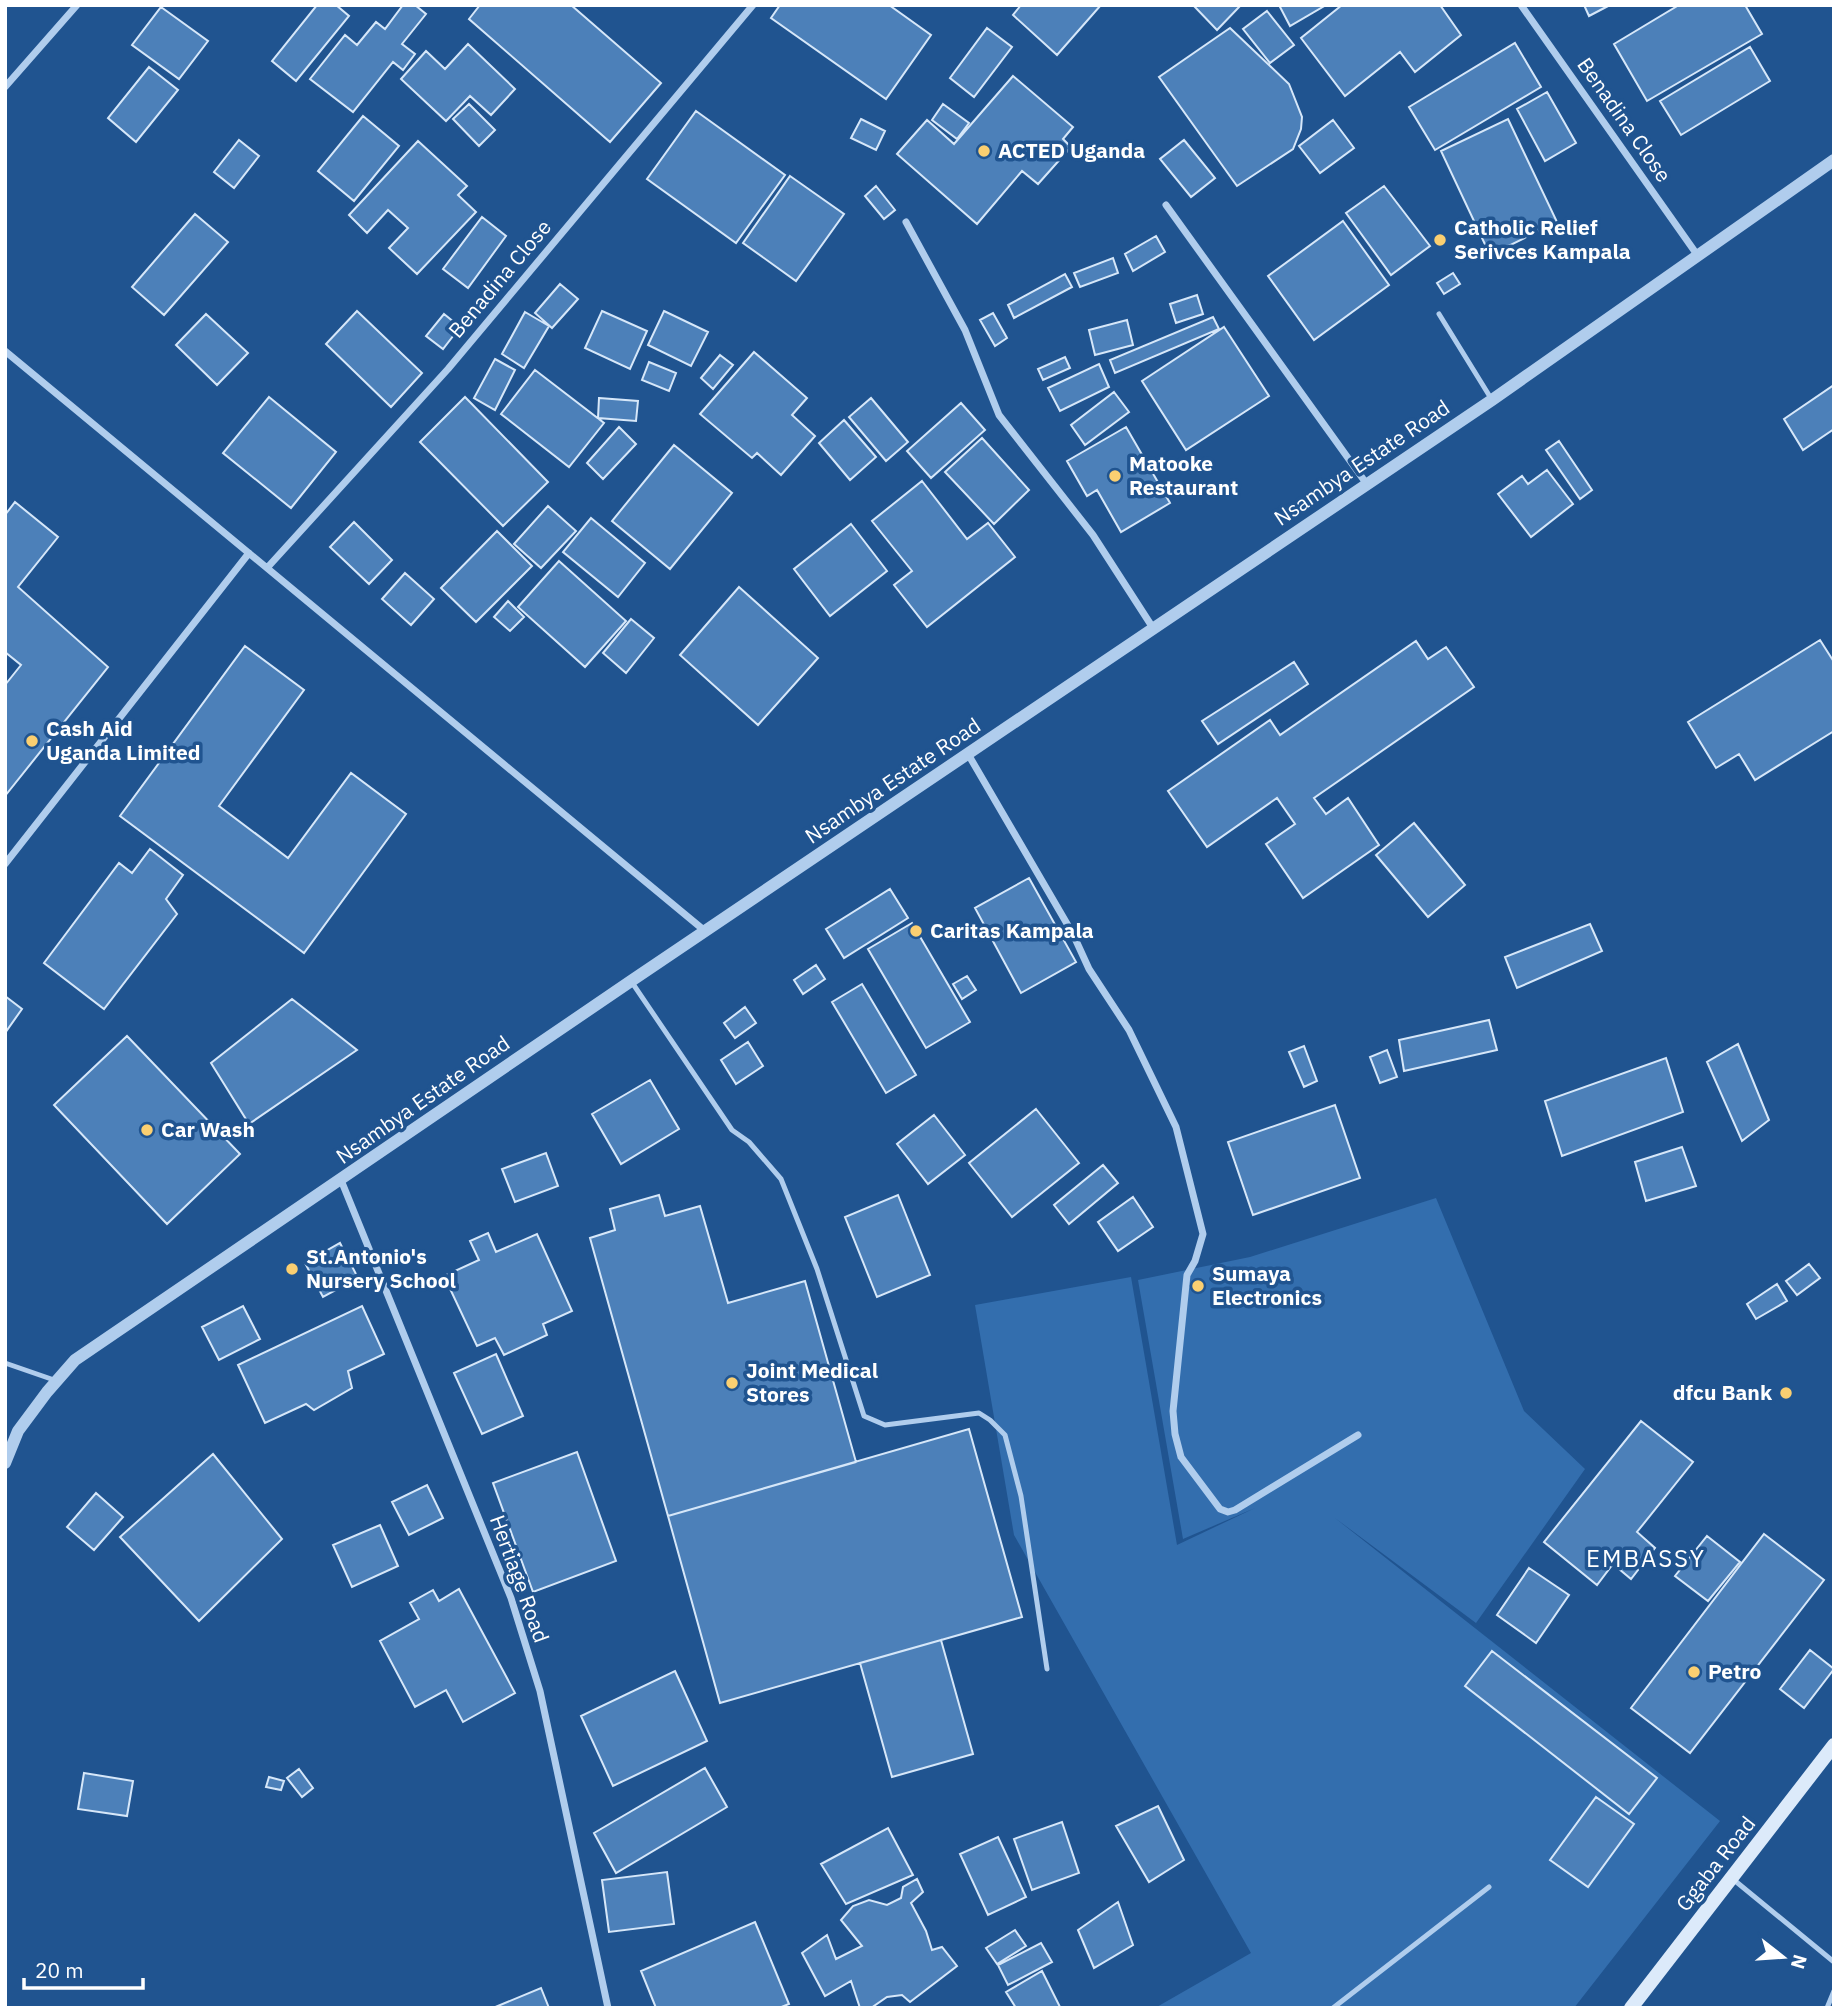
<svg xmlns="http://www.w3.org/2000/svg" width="1839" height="2013" font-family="'IBM Plex Sans',sans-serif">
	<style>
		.green { fill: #336eae }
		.building { fill: #4c80b9; stroke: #d6e7f9; stroke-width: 2 }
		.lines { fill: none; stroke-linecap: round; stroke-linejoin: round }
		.service { stroke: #b0cded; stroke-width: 5 }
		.minor { stroke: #b0cded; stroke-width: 7 }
		.tertiary { stroke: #b0cded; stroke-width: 12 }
		.secondary { stroke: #dceafa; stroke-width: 14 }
		.poi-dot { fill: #facf71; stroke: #205490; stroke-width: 2.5 }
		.labels { text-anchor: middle; stroke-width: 7; stroke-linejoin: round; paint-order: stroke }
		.street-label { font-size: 21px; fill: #fff; stroke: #205490 }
		.poi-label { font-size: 21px; font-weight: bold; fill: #fff; stroke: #205490; text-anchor: start }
		.quarter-label { font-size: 24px; letter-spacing: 2px; fill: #fff; stroke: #205490 }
	</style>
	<rect width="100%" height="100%" fill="#205490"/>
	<path class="green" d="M1436 1198 1524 1411 1585 1469 1476 1623 1335 1518 1720 1821 1574 2008H1155L1251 1953 1014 1535 975 1305 1131 1277 1177 1545 1255 1508 1183 1539 1138 1280 1250 1257Z"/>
	<path class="building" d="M317 5H336L349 16 296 81 272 61Z
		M403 5H415L426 14 402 44 415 54 403 70 393 62 353 112 310 79 345 35 357 45 376 22 385 29Z
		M480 5H571L661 83 610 142 469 19Z
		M780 5H889L931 35 886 99 771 18Z
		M1021 5H1101L1057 55 1013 15Z
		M1193 5H1241L1217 30Z
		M1279 5H1326L1290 26Z
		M1342 5H1440L1461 35 1415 72 1400 52 1345 96 1301 38Z
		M1584 5H1610L1589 16Z
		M1679 5H1745L1762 34 1647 101 1614 44Z
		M161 7 208 41 179 79 132 45Z
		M1267 11 1294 45 1270 63 1243 29Z
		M987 28 1012 47 974 97 950 78Z
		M1230 28 1289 84 1302 117 1301 129 1293 149 1237 186 1159 77Z
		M1515 43 1541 87 1435 150 1409 107Z
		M468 44 515 89 491 115 470 96 446 121 401 79 426 51 445 69Z
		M1750 47 1770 81 1681 135 1660 101Z
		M149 67 178 90 136 142 108 118Z
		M1013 76 1073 127 1063 139 1071 147 1038 184 1022 171 977 224 897 154 927 120 954 144Z
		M1547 92 1576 143 1545 161 1517 109Z
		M469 104 495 130 479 146 453 119Z
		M943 104 969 123 957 139 932 120Z
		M696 111 785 175 736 243 647 179Z
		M363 116 399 146 354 201 318 171Z
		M861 119 885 131 876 150 851 138Z
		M1508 119 1557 222 1490 255 1441 151Z
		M1333 120 1354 148 1320 173 1299 146Z
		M239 140 259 156 234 188 214 172Z
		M1184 140 1215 178 1191 197 1160 159Z
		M418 141 467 186 458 195 476 212 417 274 389 248 408 228 388 210 367 233 349 215Z
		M790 176 844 214 796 281 743 243Z
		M876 186 895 210 884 219 865 196Z
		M1384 186 1430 246 1391 275 1346 213Z
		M195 214 228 242 164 315 132 287Z
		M482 217 506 236 468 288 443 269Z
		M1343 221 1389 285 1314 340 1268 276Z
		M1156 236 1165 252 1133 271 1125 254Z
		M1113 258 1118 273 1080 287 1074 273Z
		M1453 273 1460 284 1444 294 1437 283Z
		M1065 274 1072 287 1014 318 1008 305Z
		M560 284 578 299 552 328 535 313Z
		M1197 295 1203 314 1176 323 1170 304Z
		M357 311 422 373 391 407 326 344Z
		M602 311 647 331 630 369 585 348Z
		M664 311 708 332 691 366 648 345Z
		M525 312 549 326 524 368 502 354Z
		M993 313 1007 338 995 346 980 320Z
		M206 314 248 353 217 385 176 345Z
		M444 314 460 327 443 349 426 336Z
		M1213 317 1219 329 1115 373 1110 360Z
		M1127 320 1133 345 1095 355 1089 330Z
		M1224 327 1269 396 1186 450 1142 381Z
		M754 352 807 398 792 415 815 436 781 475 757 453 752 458 700 414Z
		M720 355 733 365 713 389 701 378Z
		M1065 357 1070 368 1043 380 1038 369Z
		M495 359 515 370 495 410 474 398Z
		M649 362 676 373 669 391 642 380Z
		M1099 364 1109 387 1060 411 1048 388Z
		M535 370 604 423 569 467 501 414Z
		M1834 385V429L1803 450 1784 419Z
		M1114 392 1129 412 1085 445 1071 425Z
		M269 397 336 452 291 508 223 453Z
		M465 397 548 482 503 526 420 442Z
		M599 398 638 401 636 421 598 418Z
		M871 398 908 442 886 461 849 417Z
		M961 403 985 430 931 478 907 451Z
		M844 420 876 457 850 480 819 443Z
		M619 427 636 444 603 479 587 463Z
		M1126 427 1170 503 1121 532 1097 490 1087 496 1067 461Z
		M982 438 1029 490 994 524 945 472Z
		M1559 441 1592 490 1580 499 1546 450Z
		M674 445 732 493 670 569 612 521Z
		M1547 470 1573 504 1531 537 1498 494 1522 476 1528 484Z
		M922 481 967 539 988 523 1015 557 927 627 894 585 912 571 872 521Z
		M15 502 58 537 18 587 108 667 5 796V685L21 665 5 652V515Z
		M548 506 576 531 541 568 514 544Z
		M591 518 645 563 618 597 563 552Z
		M354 522 392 560 369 584 330 547Z
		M851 524 887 571 830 616 794 569Z
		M497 531 532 566 476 622 441 588Z
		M559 561 626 621 585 667 518 607Z
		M405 573 434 599 411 625 382 599Z
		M739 587 818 658 758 725 680 655Z
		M508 601 524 617 510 631 494 617Z
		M631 619 654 638 626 673 603 653Z
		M1820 640 1834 662V731L1755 780 1739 754 1716 768 1688 722Z
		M1416 641 1428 659 1446 647 1474 687 1314 798 1326 814 1348 798 1379 845 1303 898 1266 844 1295 824 1277 798 1207 847 1168 791 1270 720 1280 735Z
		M245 646 304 690 219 806 288 858 351 773 406 814 304 953 120 816Z
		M1294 662 1308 684 1218 744 1202 721Z
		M1414 823 1465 885 1428 917 1376 855Z
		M150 849 183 875 166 899 177 914 104 1009 44 963 119 863 132 873Z
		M1029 878 1076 962 1021 993 975 908Z
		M890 889 908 918 844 958 826 929Z
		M912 923 970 1022 926 1048 868 949Z
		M1590 924 1602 951 1517 988 1505 957Z
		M816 965 825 979 803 994 794 980Z
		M967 976 976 990 962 999 953 984Z
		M862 984 916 1075 886 1093 832 1002Z
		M5 996 22 1009 5 1033Z
		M292 999 357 1050 249 1124 211 1063Z
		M745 1007 756 1023 735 1038 724 1023Z
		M1489 1020 1497 1050 1404 1071 1399 1040Z
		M127 1036 240 1154 167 1224 54 1105Z
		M748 1042 763 1066 736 1084 721 1060Z
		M1738 1044 1769 1120 1742 1141 1707 1062Z
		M1304 1046 1317 1081 1304 1087 1289 1052Z
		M1387 1050 1397 1077 1380 1083 1370 1057Z
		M1666 1058 1683 1112 1562 1156 1545 1101Z
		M650 1080 679 1129 621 1164 592 1114Z
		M1335 1105 1360 1178 1253 1215 1228 1142Z
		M1036 1109 1079 1163 1012 1217 969 1163Z
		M934 1115 965 1155 928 1184 897 1144Z
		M1682 1147 1696 1186 1646 1201 1635 1162Z
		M546 1153 558 1186 515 1202 502 1169Z
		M1103 1165 1118 1183 1069 1224 1054 1205Z
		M659 1195 665 1216 700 1206 728 1303 805 1281 856 1462 668 1516 590 1238 615 1230 610 1209Z
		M898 1195 930 1275 877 1297 845 1217Z
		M1133 1197 1153 1227 1118 1251 1098 1222Z
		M488 1233 496 1252 537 1234 572 1311 543 1324 547 1335 504 1355 495 1338 477 1346 444 1276 479 1260 470 1241Z
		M340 1243 358 1278 323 1297 305 1263Z
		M1809 1264 1820 1278 1797 1295 1786 1281Z
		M1777 1284 1787 1301 1756 1319 1747 1304Z
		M243 1306 260 1339 219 1360 202 1327Z
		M362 1306 384 1354 348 1371 352 1388 314 1410 306 1404 265 1423 238 1365Z
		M496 1354 523 1416 482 1434 454 1373Z
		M1641 1421 1693 1462 1637 1532 1655 1548 1631 1579 1613 1564 1597 1585 1544 1542Z
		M969 1429 1022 1617 720 1703 668 1516Z
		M577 1452 616 1561 533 1592 493 1483Z
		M213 1454 282 1539 199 1621 120 1537Z
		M427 1485 443 1518 409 1535 392 1502Z
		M96 1493 123 1517 94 1550 67 1527Z
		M380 1525 398 1566 352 1587 333 1545Z
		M1764 1534 1824 1580 1690 1753 1631 1708Z
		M1707 1536 1740 1562 1708 1601 1675 1576Z
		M1529 1568 1569 1595 1536 1643 1497 1615Z
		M459 1589 515 1693 463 1722 446 1690 415 1707 380 1641 419 1619 410 1603 433 1590 439 1601Z
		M941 1640 973 1754 892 1777 860 1663Z
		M1810 1650 1834 1669 1804 1708 1780 1689Z
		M1492 1651 1657 1778 1629 1814 1465 1686Z
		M675 1671 707 1741 613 1786 581 1716Z
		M705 1768 727 1807 616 1873 594 1833Z
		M299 1769 313 1788 302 1797 287 1778Z
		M84 1773 133 1781 127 1816 78 1809Z
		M269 1777 284 1781 281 1790 266 1787Z
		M1596 1797 1634 1824 1588 1887 1550 1860Z
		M1158 1806 1184 1860 1149 1882 1116 1826Z
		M1062 1822 1079 1873 1032 1890 1014 1839Z
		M888 1828 913 1875 846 1904 821 1864Z
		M998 1837 1026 1897 988 1915 960 1854Z
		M667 1872 674 1924 609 1932 602 1880Z
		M917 1879 923 1892 911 1903 926 1931 932 1950 942 1947 957 1966 910 2002 902 1995 887 1997 871 2008H860L851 1981 825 1996 802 1953 827 1935 836 1959 862 1946 841 1920 853 1906 869 1900 887 1905 901 1898 903 1887Z
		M1118 1902 1133 1945 1094 1968 1078 1930Z
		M755 1922 789 2004 779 2008H656L641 1971Z
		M1015 1930 1026 1946 997 1964 986 1948Z
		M1041 1943 1052 1962 1008 1985 998 1965Z
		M1042 1971 1060 2007 1016 2008 1006 1992Z
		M541 1988 549 2008H493Z"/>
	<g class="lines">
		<path class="service" d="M1439 314 1492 400
			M631 981 732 1130 749 1142 781 1179 817 1269 864 1416 885 1425 979 1413 990 1420 1005 1435 1021 1496 1047 1669
			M5 1363 57 1381
			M1734 1880 1834 1962
			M1333 2008 1489 1887
			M1827 2008 1834 1991"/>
		<path class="minor" d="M1521 5 1698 256
			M5 87 77 5
			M1166 205 1366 483
			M906 222 965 330 999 415 1093 535 1153 628
			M5 351 705 931
			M267 568 448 369 753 5
			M968 754 1073 934 1089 969 1129 1030 1176 1127 1203 1234 1195 1261 1187 1275 1173 1411 1175 1434 1181 1457 1220 1509 1228 1512 1235 1510 1358 1435
			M5 864 249 553
			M341 1180 511 1598 540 1691 608 2008"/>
		<path class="tertiary" d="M5 1463 18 1431 47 1392 75 1360 631 981 1492 400 1834 160"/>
		<path class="secondary" d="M1631 2008 1834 1745"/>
	</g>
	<g class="poi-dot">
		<circle cx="984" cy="151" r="7"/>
		<circle cx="1440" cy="240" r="7"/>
		<circle cx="1115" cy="476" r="7"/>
		<circle cx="32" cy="741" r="7"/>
		<circle cx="916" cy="931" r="7"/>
		<circle cx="147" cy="1130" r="7"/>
		<circle cx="292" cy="1269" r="7"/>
		<circle cx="1198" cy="1286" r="7"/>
		<circle cx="732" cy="1383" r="7"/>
		<circle cx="1786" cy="1393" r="7"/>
		<circle cx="1694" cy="1672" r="7"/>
	</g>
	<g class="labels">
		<g class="street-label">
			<text transform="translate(1624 120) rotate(55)" y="7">Benadina Close</text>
			<text transform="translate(500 279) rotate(-50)" y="7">Benadina Close</text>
			<text transform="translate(1362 463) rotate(-34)" y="7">Nsambya Estate Road</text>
			<text transform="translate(893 781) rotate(-34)" y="7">Nsambya Estate Road</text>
			<text transform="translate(423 1100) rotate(-35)" y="7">Nsambya Estate Road</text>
			<text transform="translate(519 1579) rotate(70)" y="7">Hertiage Road</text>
			<text transform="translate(1716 1864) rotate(-52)" y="7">Ggaba Road</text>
		</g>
		<g class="poi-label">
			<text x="998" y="158">ACTED Uganda</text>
			<text x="1454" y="235">Catholic Relief<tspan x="1454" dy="24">Serivces Kampala</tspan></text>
			<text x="1129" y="471">Matooke<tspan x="1129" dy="24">Restaurant</tspan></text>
			<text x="46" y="736">Cash Aid<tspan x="46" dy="24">Uganda Limited</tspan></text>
			<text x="930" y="938">Caritas Kampala</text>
			<text x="161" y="1137">Car Wash</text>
			<text x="306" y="1264">St.Antonio's<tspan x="306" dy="24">Nursery School</tspan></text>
			<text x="1212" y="1281">Sumaya<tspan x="1212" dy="24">Electronics</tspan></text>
			<text x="746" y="1378">Joint Medical<tspan x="746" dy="24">Stores</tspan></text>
			<text x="1772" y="1400" text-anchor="end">dfcu Bank</text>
			<text x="1708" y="1679">Petro</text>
		</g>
		<g class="quarter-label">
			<text x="1646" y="1567">EMBASSY</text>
		</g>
	</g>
	<rect width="1839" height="2013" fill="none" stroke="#ffffff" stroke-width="14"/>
	<g transform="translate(1783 1957) rotate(107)" stroke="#205490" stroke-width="5" paint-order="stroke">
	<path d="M0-5L12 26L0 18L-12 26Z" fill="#ffffff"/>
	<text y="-10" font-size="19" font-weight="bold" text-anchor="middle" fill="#ffffff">N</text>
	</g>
	<path d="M24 1978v10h119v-10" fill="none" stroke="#ffffff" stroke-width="3.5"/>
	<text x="35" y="1978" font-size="21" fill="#ffffff" stroke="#205490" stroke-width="5" paint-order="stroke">20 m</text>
</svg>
